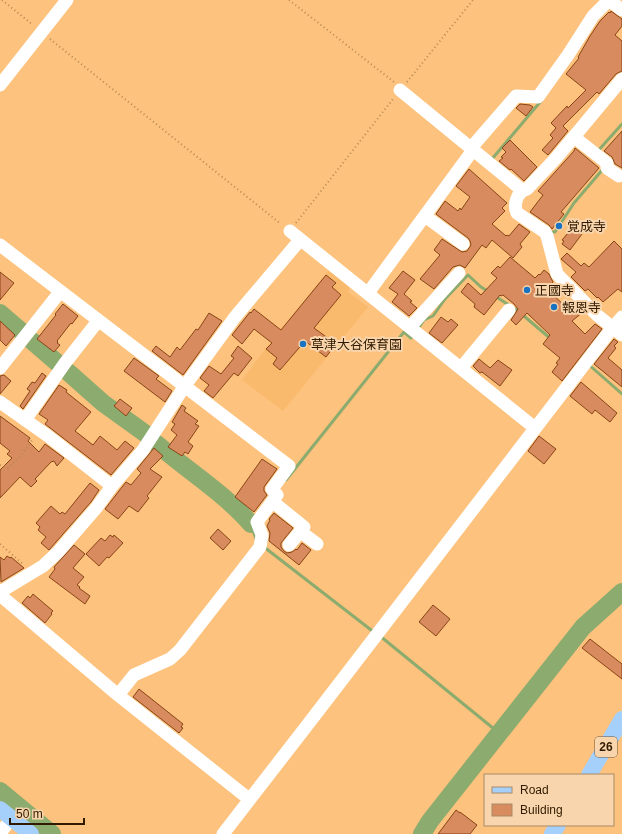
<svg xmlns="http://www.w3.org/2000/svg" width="622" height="834" font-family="Helvetica,'Noto Sans JP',sans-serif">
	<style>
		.built { fill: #f9ba6d }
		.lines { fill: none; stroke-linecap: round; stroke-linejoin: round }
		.stream { stroke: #8cab6e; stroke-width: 3 }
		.river { stroke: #8cab6e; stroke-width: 18 }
		.building { fill: #d78b5f; stroke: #894516 }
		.path { stroke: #b88a53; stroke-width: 2; stroke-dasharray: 1 3; stroke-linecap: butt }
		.minor { stroke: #fff; stroke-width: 13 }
		.major { stroke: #a5d0fb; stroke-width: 16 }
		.poi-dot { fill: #1a73c0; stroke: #f8d5ad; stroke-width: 1.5 }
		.labels { text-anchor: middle; stroke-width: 4; stroke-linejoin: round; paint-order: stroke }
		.shield { fill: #f8d5ad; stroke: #6d5334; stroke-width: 1 }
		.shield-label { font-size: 12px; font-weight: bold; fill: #311b00 }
		.poi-label { font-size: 13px; fill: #311b00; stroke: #f8d5ad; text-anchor: start }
	</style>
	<rect width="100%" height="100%" fill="#fdc27d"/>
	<path class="built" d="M330 269 351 286 348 292 368 307 283 411 242 380 274 337Z"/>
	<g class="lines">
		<path class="stream" d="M597 152 622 124
			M494 161 492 159 541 101
			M550 232H555L574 203 603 169
			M495 296 518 311 551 339
			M417 330 424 320 433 316 445 299 468 275 481 287 489 292
			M588 364 622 394
			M286 480 404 332 411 338 413 334
			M252 527 256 539
			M264 547 375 633
			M380 636 499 733"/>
		<path class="river" d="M0 313 21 331
			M32 341 61 366
			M68 372 103 403 146 434
			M157 444C188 471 224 493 251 524
			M0 791 52 834
			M422 834 430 821 583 627 622 592"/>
	</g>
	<path class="building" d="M611 11 622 19V26L615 35 622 41V71L616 74 599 94 597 92 563 126 568 131 548 155 542 150 553 138 550 135 556 128 551 123 567 106 568 108 586 90 566 74 579 58 578 57 590 36 600 21 609 12 610 13Z
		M520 104 530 105 533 107 526 116 516 108Z
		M622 131V168L615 164 612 157 604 151Z
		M510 140 537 167 524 181 511 169 510 170 499 161 503 158 501 157 506 152 502 148Z
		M575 148 599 168 561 212 564 214 552 229 549 225 530 212 543 195 538 191 574 151Z
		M469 169 507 203 502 208 505 211 492 224 506 236 507 235 509 236 519 224 530 232 520 244 522 247 513 258 492 240 486 248 482 245 465 268 460 265 453 267 434 289 420 279 440 255 434 250 442 239 462 252 467 251 471 245 470 241 468 238 436 214 445 201 458 211 460 208 461 210 470 197 456 186Z
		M573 227 582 234 570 250 562 244 564 241 562 240Z
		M614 241 622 249V292L618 289 603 302 598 297 597 298 588 289 585 291 571 277 576 272 561 259 567 253 581 266 584 263 589 267Z
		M510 257 535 278 539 274 540 275 544 270 549 274 553 282 547 289 567 308 574 302 583 312 572 321 585 334 595 324 602 329 562 381 552 372 558 364 556 363 560 358 543 344 550 335 527 313 516 325 511 320 518 309 514 304 503 295 501 296 500 295 484 315 474 307 475 304 461 292 468 283 481 295 497 278 491 273 498 266 500 268Z
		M403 271 415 280 404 294 412 301 410 302 417 308 409 316 392 302 398 294 389 288Z
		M0 272 14 283 0 300Z
		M326 275 336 283 332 287 341 295 314 328 336 344 326 357 305 341 280 370 273 364 277 358 266 349 272 343 254 329 242 344 232 335 250 312 251 313 254 309 281 330Z
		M63 304 78 316 72 324 71 323 57 341 58 342 57 343 60 345 54 352 37 339 56 315 55 314Z
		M209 313 222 321 183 375 152 351 156 346 170 357 177 347 180 350 196 329 198 330Z
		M441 317 448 322 451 319 458 325 442 343 429 333Z
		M0 321 15 335 6 346 0 340Z
		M614 339 618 342 614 346 616 348 608 358 622 370V387L594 364Z
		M238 346 252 358 238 376 234 373 213 398 204 391 209 385 200 378 209 366 221 374 234 358 231 356Z
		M134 358 159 376 156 379 172 391 165 402 124 371Z
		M479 359 490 368 498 360 512 370 500 386 482 372 480 373 473 366Z
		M42 373 46 376 23 409 20 406 30 391 27 389 32 382 35 383Z
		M4 375 11 381 0 394V376Z
		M581 382 617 413 610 422 595 410 592 414 570 396Z
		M59 385 67 390 66 392 91 412 75 431 93 445 100 436 117 450 125 441 134 448 111 475 45 424 48 420 39 414Z
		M120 399 132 408 126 416 114 406Z
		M182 405 186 408 184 411 198 421 195 424 199 426 188 442 193 446 188 454 185 452 182 456 168 447 177 435 171 430 175 424 172 422Z
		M0 416 30 438 28 441 39 452 45 444 64 458 57 466 54 461 51 462 35 479 37 481 31 487 20 477 0 498V470L12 458 7 454 10 451 0 443Z
		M539 436 556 449 544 464 528 451Z
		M154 448 163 456 150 469 162 477 147 496 149 498 138 512 129 506 118 519 105 509 126 482 131 485 141 473 137 469Z
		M262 459 277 469 264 487V491L267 495 254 512 235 497Z
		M90 483 99 490 91 502 49 550 41 543 46 537 38 530 40 527 36 523 51 506 60 514 62 512 65 514Z
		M274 513 293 528 281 543V547L284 551 287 553 292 552 296 549 297 550 302 543 311 550 299 565 269 541 270 533 267 526 270 520 269 519Z
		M218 529 231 541 223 550 210 538Z
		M110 535 113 537 114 535 123 543 109 558 107 557 99 566 86 554 101 538 105 541Z
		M74 545 85 554 73 568 84 577 77 585 80 587 79 588 90 596 85 604 49 577 55 569 54 567Z
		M7 556 10 558 11 557 24 568 1 582 0 557 4 560Z
		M33 594 53 611 51 613 52 614 45 623 22 603 28 596 30 598Z
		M433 605 450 619 436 636 419 622Z
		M590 639 622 664V679L582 648Z
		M139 689 183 724 181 727 183 728 179 733 133 697Z
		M456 810 460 813V812L477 825 470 834H438Z"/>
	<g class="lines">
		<path class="path" d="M2 0 33 25
			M289 0 394 82
			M50 39 281 224
			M407 82 473 0
			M296 223 393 99
			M0 465 8 468 22 454 33 439
			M0 544 23 564"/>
		<path class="minor" d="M609 0 622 10
			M622 79 557 157 527 189C517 192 513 204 517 213L545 232 547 236 557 274 597 315 622 335
			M0 85 67 0
			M400 90 522 190
			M574 137 607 163V168L619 176
			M471 148 516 96 538 97 568 55 593 16 609 0
			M425 216 463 244
			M290 231 535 428
			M0 245 289 466 272 489 277 495 257 522 262 535 260 547 180 650 170 659 134 675 118 695
			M368 293 473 150
			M410 327 459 273
			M0 368 60 292
			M461 368 509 310
			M0 402 48 436 112 486
			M25 420 65 363 98 321
			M273 502 304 527 289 545
			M301 532 317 544
			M0 592 43 566 58 552 97 507 112 486 143 450 184 387 235 317 300 240
			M0 595 118 695 249 799
			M0 833 12 818
			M223 834 312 719 613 327 622 317"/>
		<path class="major" d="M589 775 622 719
			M0 809 31 834
			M552 834 558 825"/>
	</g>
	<g class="poi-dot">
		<circle cx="559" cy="226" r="4"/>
		<circle cx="527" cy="290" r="4"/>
		<circle cx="554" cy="307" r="4"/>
		<circle cx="303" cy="344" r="4"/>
	</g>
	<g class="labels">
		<rect class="shield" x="595" y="737" width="22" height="20" rx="3"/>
		<g class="shield-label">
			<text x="606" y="751">26</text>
		</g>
		<g class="poi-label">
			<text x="567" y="231">覚成寺</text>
			<text x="535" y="295">正國寺</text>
			<text x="562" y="312">報恩寺</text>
			<text x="311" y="349">草津大谷保育園</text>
		</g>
	</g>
	<rect x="484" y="774" width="130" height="52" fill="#f8d5ad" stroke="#a88b68"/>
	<rect x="492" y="787" width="20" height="6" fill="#a5d0fb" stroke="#a88b68"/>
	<text x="520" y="794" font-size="12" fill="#311b00">Road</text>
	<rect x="492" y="804" width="20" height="12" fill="#d78b5f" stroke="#a88b68"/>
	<text x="520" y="814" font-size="12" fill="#311b00">Building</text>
	<path d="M10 818v6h74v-6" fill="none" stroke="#311b00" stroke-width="2"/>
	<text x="16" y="818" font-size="12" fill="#311b00" stroke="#f8d5ad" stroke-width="3" paint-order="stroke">50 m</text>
</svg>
